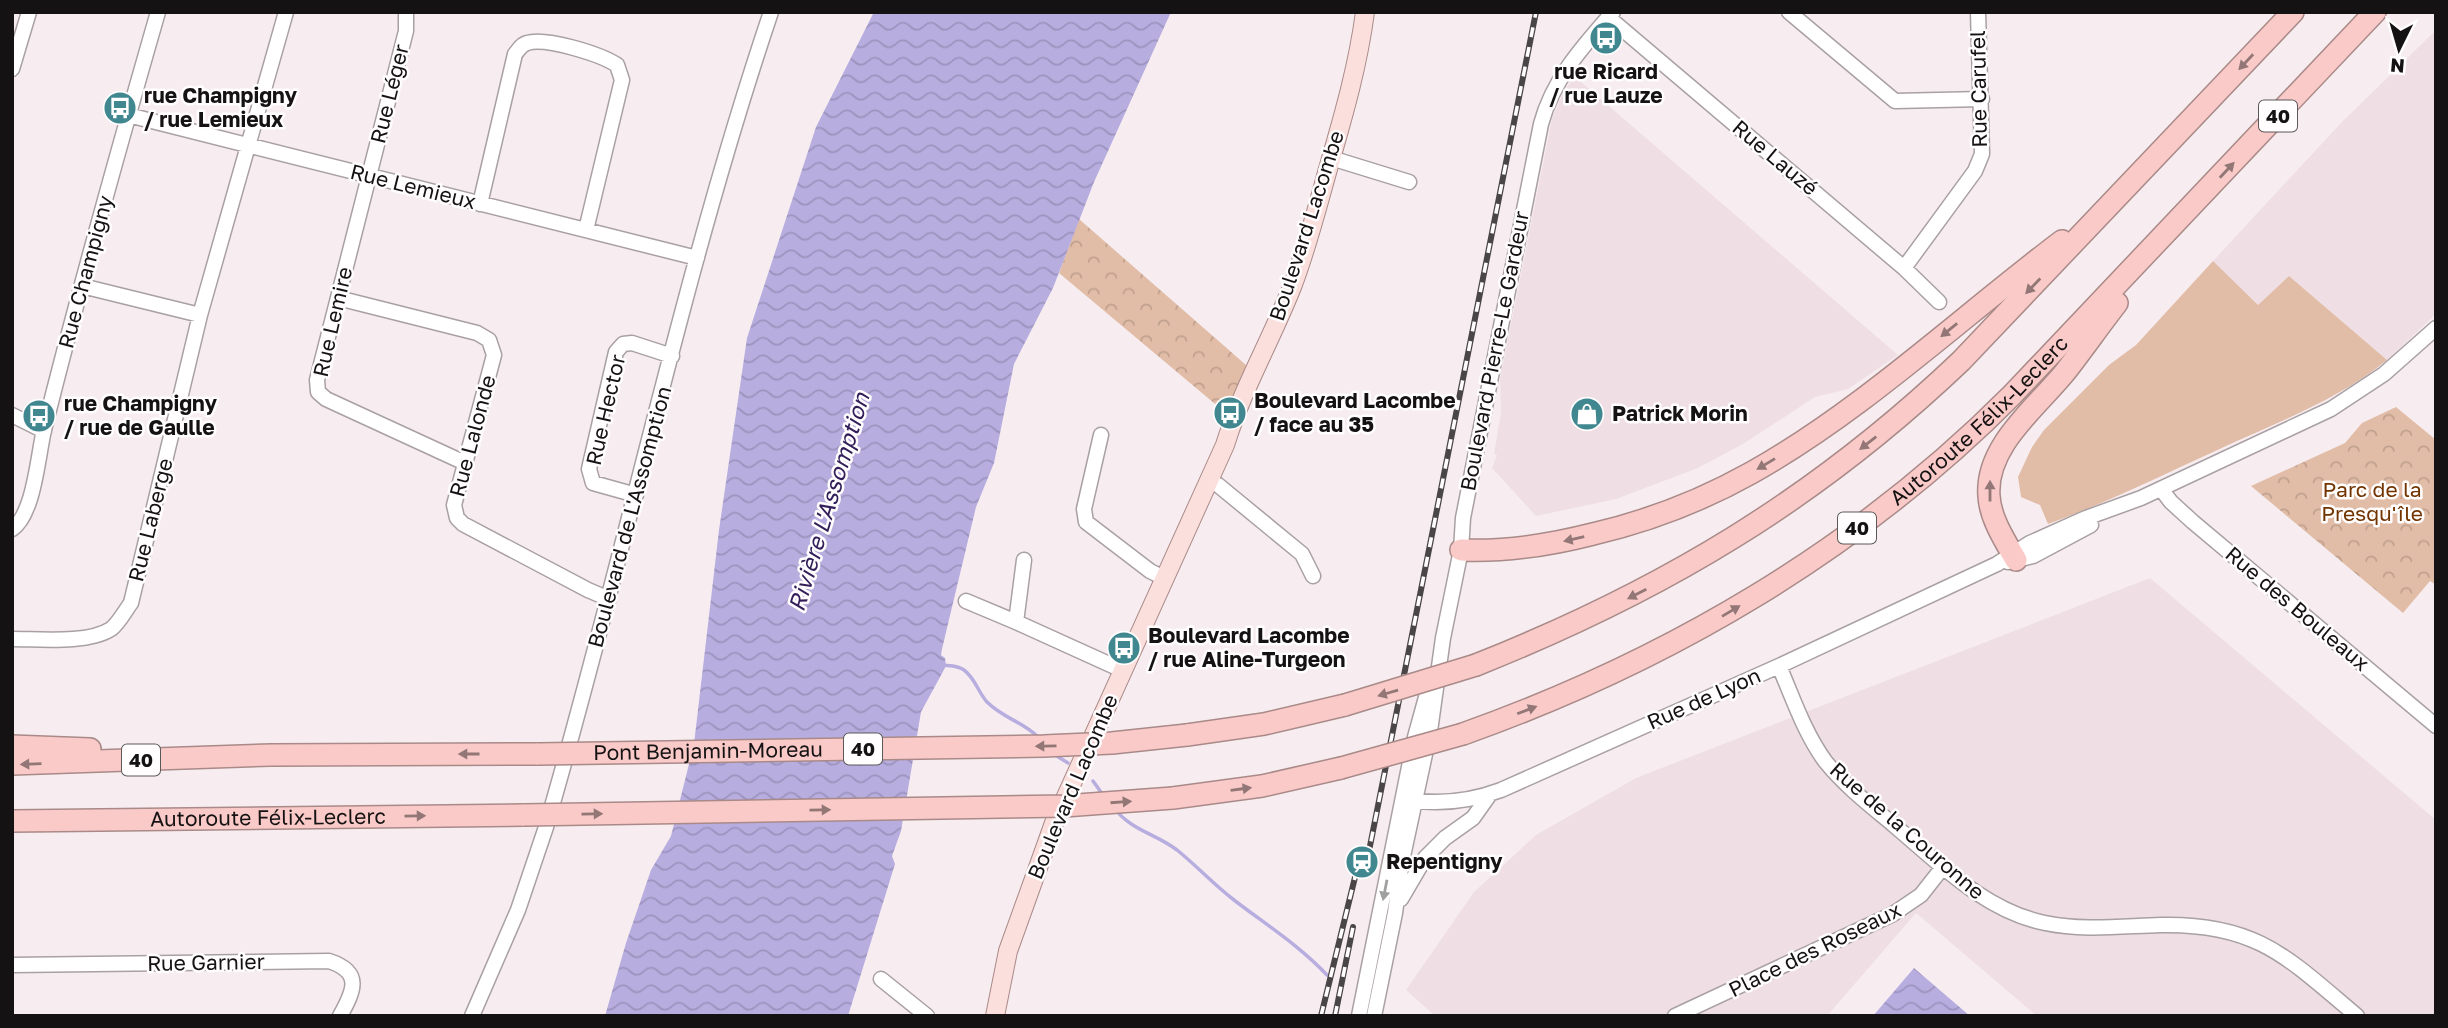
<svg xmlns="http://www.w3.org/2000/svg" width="2448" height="1028" font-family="'Golos Text',sans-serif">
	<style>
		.built { fill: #efdee4 }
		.green { fill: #e1bca6 }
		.park { fill: url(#park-crowns) }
		.water { fill: url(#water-waves) }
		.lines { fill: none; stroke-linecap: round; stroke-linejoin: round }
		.stream { stroke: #b7addf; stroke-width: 3.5 }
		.minor-casing { stroke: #a9a0a3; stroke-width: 17 }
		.major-casing { stroke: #a98a88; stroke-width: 20 }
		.highway-casing { stroke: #a98a88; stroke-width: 24 }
		.minor { stroke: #fff; stroke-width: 14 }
		.major { stroke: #fbdfdd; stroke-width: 18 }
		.highway { stroke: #f9cac7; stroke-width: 21 }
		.rail-casing { stroke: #4a4547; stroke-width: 6 }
		.rail { stroke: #fffdfd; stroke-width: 3.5; stroke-dasharray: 10; stroke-linecap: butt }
		.highway-bridge-casing { stroke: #a98a88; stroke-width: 24; stroke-linecap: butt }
		.highway-bridge { stroke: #f9cac7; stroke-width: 21 }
		.oneway { fill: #927776 }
		.oneway2 { fill: #a1a0a1 }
		.labels { text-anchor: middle; stroke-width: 5; stroke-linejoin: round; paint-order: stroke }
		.shield { fill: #fffdfd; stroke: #5b5859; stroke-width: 2 }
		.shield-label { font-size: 19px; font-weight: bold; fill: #151213 }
		.poi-label { font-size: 21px; font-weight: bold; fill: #151213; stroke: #fffdfd; text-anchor: start }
		.street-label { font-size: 21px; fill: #151213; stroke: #fffdfd }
		.park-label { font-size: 21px; fill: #713400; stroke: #fffdfd }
		.water-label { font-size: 23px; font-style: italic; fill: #311e59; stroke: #fffdfd }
	</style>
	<defs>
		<pattern id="park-crowns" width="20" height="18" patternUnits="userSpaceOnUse" patternTransform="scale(1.75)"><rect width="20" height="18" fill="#e1bca6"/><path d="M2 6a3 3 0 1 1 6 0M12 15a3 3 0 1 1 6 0" fill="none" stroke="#c0a18e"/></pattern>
		<pattern id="water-waves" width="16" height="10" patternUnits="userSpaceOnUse" patternTransform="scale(1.75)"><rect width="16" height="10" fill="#b7addf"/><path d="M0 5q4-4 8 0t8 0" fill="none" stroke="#9c94be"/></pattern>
	</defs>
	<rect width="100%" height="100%" fill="#f7edf1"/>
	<path class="built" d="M2436 30V314L2387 360 2289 276 2258 305 2213 261 2340 124Z
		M1574 76 1898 355 1848 389 1815 397 1743 444 1698 468 1616 499 1536 516 1492 468 1497 455 1494 454 1501 412 1500 379 1552 119 1560 99Z
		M2150 578 2436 820V1016H2037L1916 913 1827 1016H1435L1406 990 1474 892 1536 835 1636 778Z"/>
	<path class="green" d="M2213 261 2258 305 2289 276 2387 360C2339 399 2281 421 2226 446 2167 473 2109 502 2048 524L2040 505 2021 497 2018 477 2032 447 2044 430 2109 365 2136 345Z"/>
	<path class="park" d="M1079 219 1254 372 1233 419 1059 273Z
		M2396 407 2436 440V585L2430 581 2403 613 2251 486 2345 443 2362 423Z"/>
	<path class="water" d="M874 12H1171L1094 182 1053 288 1014 364 994 463 976 507 942 649 941 655 945 658 946 666 921 712 901 831 892 856 895 864 848 1016H605L626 943 651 870 671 836 694 744 719 530 747 338 816 127Z
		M1914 968 1970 1016H1873Z"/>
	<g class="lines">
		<path class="stream" d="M942 665C950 666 957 665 964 670 975 678 978 692 987 702 1003 718 1023 722 1038 737
			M1052 753 1068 763
			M1093 781 1103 795
			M1115 809C1131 830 1156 834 1177 850 1197 866 1214 885 1234 900 1265 924 1299 945 1327 975"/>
		<defs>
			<path id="minor" d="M406 12V31L317 380 318 392 326 399 465 463
				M1789 12 1895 101 1982 99
				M1608 17 1904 268 1939 302
				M12 69 29 12
				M128 115 697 258
				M1331 158 1409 182
				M480 204 515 54C519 50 520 45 527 43 546 37 600 54 617 65L622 80 586 230
				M1904 268 1975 171 1982 154 1978 12
				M82 286 200 315
				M338 298 477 333 489 340 494 355 454 505 457 518 463 524 588 590 609 599
				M12 415 44 431
				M1101 435 1084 509 1086 522 1150 571 1164 578
				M1209 480 1218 485 1302 554 1313 576
				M2161 489 2171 502 2193 522 2436 726
				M636 495 593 483 589 469 616 352 623 344 632 343 672 356
				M12 529C34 515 38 455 44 430 79 290 118 151 158 12
				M1024 560 1016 622 1122 670
				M2008 562 2033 556 2091 525
				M966 601 1016 622
				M12 639C39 639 88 644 111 629 119 623 125 611 131 603L200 315 286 12
				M1779 666C1793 698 1804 732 1825 761 1845 786 1871 806 1895 826 1940 864 1985 911 2045 923 2083 931 2123 926 2161 925 2257 923 2288 958 2357 1016
				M1403 799C1437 805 1469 802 1501 790L1779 666 1997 564 2030 543 2086 518 2141 498 2331 409 2384 374 2436 328
				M1401 899 1425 858 1445 838 1473 818 1490 794
				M12 965 329 961C363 972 354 991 340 1016
				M881 979 927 1016
				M472 1016 518 910 546 827C625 557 681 279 771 12
				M1359 1016 1415 737 1428 690
				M1374 1016 1395 913 1402 861 1430 731 1443 638 1461 550 1463 518 1541 124C1553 79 1583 46 1613 12
				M1675 1016 1893 914 1921 895 1943 867"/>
			<path id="major" d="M995 1016 1008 951 1054 823 1225 445C1242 390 1271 340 1292 287 1307 248 1317 208 1328 169 1343 117 1358 66 1365 12"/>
			<g id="highway">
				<path d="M1461 550C1506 552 1550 545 1593 534 1649 521 1701 501 1751 473 1862 411 1961 317 2062 241"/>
				<path d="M2016 560C2005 541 1990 518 1989 496 1985 446 2037 407 2066 371 2083 349 2100 325 2117 303"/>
				<path d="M1476 665C1662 591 1815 500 1961 361L2293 12"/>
				<path id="s1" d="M1463 734C1668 661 1858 550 2012 395L2375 12"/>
				<path d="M1187 735 1264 724 1345 705"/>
				<path d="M12 746 90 749"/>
				<path d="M12 764 271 755 538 754"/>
				<path d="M1173 798 1262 786 1341 768"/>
				<path id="s2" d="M12 821 524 815"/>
			</g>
		</defs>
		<use href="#minor" class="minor-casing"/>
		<use href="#major" class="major-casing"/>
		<use href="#highway" class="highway-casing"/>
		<use href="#minor" class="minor"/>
		<use href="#major" class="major"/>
		<use href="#highway" class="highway"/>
		<defs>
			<path id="rail" d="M1367 861 1536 12
				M1321 1016 1358 865
				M1335 1016 1353 927"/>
		</defs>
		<use href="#rail" class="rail-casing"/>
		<use href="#rail" class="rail"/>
		<defs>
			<g id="highway-bridge">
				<path d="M1345 705 1476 665"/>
				<path id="s3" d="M538 754 1044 746 1112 743 1187 735"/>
				<path d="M1341 768 1463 734"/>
				<path d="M524 815 1064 806 1173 798"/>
			</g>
		</defs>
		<use href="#highway-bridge" class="highway-bridge-casing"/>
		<use href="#highway-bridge" class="highway-bridge"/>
	</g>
	<defs><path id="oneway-solid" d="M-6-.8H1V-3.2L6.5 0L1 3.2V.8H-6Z" transform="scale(1.75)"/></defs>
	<g class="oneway">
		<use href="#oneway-solid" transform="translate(2246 62) rotate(133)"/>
		<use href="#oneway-solid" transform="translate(2227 170) rotate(-47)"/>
		<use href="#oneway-solid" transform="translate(2033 286) rotate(134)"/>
		<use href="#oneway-solid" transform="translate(1949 330) rotate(141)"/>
		<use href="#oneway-solid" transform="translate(1868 443) rotate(142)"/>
		<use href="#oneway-solid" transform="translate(1766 464) rotate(149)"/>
		<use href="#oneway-solid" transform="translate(1990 491) rotate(-90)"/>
		<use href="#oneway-solid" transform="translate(1574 539) rotate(167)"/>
		<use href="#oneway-solid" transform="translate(1637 594) rotate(153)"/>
		<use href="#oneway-solid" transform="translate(1731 611) rotate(-31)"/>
		<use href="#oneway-solid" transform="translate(1388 693) rotate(164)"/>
		<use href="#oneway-solid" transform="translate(1527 710) rotate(-21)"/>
		<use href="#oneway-solid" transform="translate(1046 746) rotate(179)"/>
		<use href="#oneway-solid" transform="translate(469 754) rotate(180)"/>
		<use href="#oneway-solid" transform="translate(31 764) rotate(178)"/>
		<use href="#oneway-solid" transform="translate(1241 789) rotate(-8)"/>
		<use href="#oneway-solid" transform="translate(1121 802) rotate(-4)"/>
		<use href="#oneway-solid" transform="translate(820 810) rotate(-1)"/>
		<use href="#oneway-solid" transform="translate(592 814) rotate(-1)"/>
		<use href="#oneway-solid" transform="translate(415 816) rotate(-1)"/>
	</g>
	<use class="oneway2" href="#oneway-solid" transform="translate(1385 890) rotate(101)"/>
	<defs>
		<symbol id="bus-disc" viewBox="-11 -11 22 22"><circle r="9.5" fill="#408790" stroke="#fffdfd"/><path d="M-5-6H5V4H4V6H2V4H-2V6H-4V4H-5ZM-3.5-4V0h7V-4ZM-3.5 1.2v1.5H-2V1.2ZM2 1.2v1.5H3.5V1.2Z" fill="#fff"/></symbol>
		<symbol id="shop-disc" viewBox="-11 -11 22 22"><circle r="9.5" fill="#408790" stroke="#fffdfd"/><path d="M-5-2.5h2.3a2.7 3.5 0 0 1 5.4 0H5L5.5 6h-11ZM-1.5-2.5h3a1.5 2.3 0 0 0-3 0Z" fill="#fff"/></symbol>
		<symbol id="station-disc" viewBox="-11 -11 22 22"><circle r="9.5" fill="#408790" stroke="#fffdfd"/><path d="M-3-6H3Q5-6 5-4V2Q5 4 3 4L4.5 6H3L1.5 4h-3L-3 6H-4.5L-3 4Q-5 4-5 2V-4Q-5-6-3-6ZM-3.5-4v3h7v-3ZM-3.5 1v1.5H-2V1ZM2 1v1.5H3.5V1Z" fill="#fff"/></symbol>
	</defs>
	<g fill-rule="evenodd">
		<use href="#bus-disc" x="1587" y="19" width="38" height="38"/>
		<use href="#bus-disc" x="101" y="89" width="38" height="38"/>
		<use href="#bus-disc" x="1211" y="394" width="38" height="38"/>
		<use href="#shop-disc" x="1568" y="395" width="38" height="38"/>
		<use href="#bus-disc" x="20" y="397" width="38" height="38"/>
		<use href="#bus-disc" x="1105" y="629" width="38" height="38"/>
		<use href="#station-disc" x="1343" y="843" width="38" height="38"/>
	</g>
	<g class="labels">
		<g class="shield">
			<rect x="2259" y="100.5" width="38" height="31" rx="5"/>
			<rect x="1838" y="512.5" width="38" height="31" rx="5"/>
			<rect x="844" y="733.5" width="38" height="31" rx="5"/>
			<rect x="122" y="744.5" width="38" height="31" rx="5"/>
		</g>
		<g class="shield-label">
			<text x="2278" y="123">40</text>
			<text x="1857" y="535">40</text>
			<text x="863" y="756">40</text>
			<text x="141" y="767">40</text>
		</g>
		<g class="poi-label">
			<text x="1606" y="79" text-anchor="middle">rue Ricard<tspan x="1606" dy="24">/ rue Lauze</tspan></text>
			<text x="144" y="103">rue Champigny<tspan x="144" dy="24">/ rue Lemieux</tspan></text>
			<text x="1254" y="408">Boulevard Lacombe<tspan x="1254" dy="24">/ face au 35</tspan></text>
			<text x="64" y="411">rue Champigny<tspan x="64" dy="24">/ rue de Gaulle</tspan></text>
			<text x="1612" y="421">Patrick Morin</text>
			<text x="1148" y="643">Boulevard Lacombe<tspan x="1148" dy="24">/ rue Aline-Turgeon</tspan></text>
			<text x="1386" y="869">Repentigny</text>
		</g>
		<g class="street-label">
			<text transform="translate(1979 89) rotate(-91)" y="7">Rue Carufel</text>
			<text transform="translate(390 94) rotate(-76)" y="7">Rue Léger</text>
			<text transform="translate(1775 158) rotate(40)" y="7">Rue Lauzé</text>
			<text transform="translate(413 187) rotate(14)" y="7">Rue Lemieux</text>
			<text transform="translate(1307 226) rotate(-72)" y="7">Boulevard Lacombe</text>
			<text transform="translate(86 272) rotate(-75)" y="7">Rue Champigny</text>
			<text transform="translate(333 322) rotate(-77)" y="7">Rue Lemire</text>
			<text transform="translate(1495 351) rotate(-79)" y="7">Boulevard Pierre-Le Gardeur</text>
			<text transform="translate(606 410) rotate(-77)" y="7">Rue Hector</text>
			<text dy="7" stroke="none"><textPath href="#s1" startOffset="609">Autoroute Félix-Leclerc</textPath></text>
			<text transform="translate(473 436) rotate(-75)" y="7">Rue Lalonde</text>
			<text transform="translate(630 517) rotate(-75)" y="7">Boulevard de L'Assomption</text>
			<text transform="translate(151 520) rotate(-76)" y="7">Rue Laberge</text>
			<text transform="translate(2297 609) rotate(40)" y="7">Rue des Bouleaux</text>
			<text transform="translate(1704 699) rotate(-24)" y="7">Rue de Lyon</text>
			<text dy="7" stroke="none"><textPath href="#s3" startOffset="170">Pont Benjamin-Moreau</textPath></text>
			<text transform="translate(1073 787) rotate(-67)" y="7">Boulevard Lacombe</text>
			<text dy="7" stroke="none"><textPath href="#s2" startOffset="256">Autoroute Félix-Leclerc</textPath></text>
			<text transform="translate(1907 831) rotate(41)" y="7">Rue de la Couronne</text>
			<text transform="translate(1815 950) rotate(-26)" y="7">Place des Roseaux</text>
			<text transform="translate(206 963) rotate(-1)" y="7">Rue Garnier</text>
		</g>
		<g class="park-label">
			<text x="2372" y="497">Parc de la<tspan x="2372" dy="24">Presqu'île</tspan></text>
		</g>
		<g class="water-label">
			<text transform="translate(829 502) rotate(-73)" y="8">Rivière L'Assomption</text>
		</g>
	</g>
	<rect width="2448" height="1028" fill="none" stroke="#151213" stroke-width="28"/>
	<g transform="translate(2399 49) rotate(185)" stroke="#fffdfd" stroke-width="5" paint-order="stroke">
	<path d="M0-5L12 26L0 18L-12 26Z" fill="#151213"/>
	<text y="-10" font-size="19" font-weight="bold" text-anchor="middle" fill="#151213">N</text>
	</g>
</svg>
